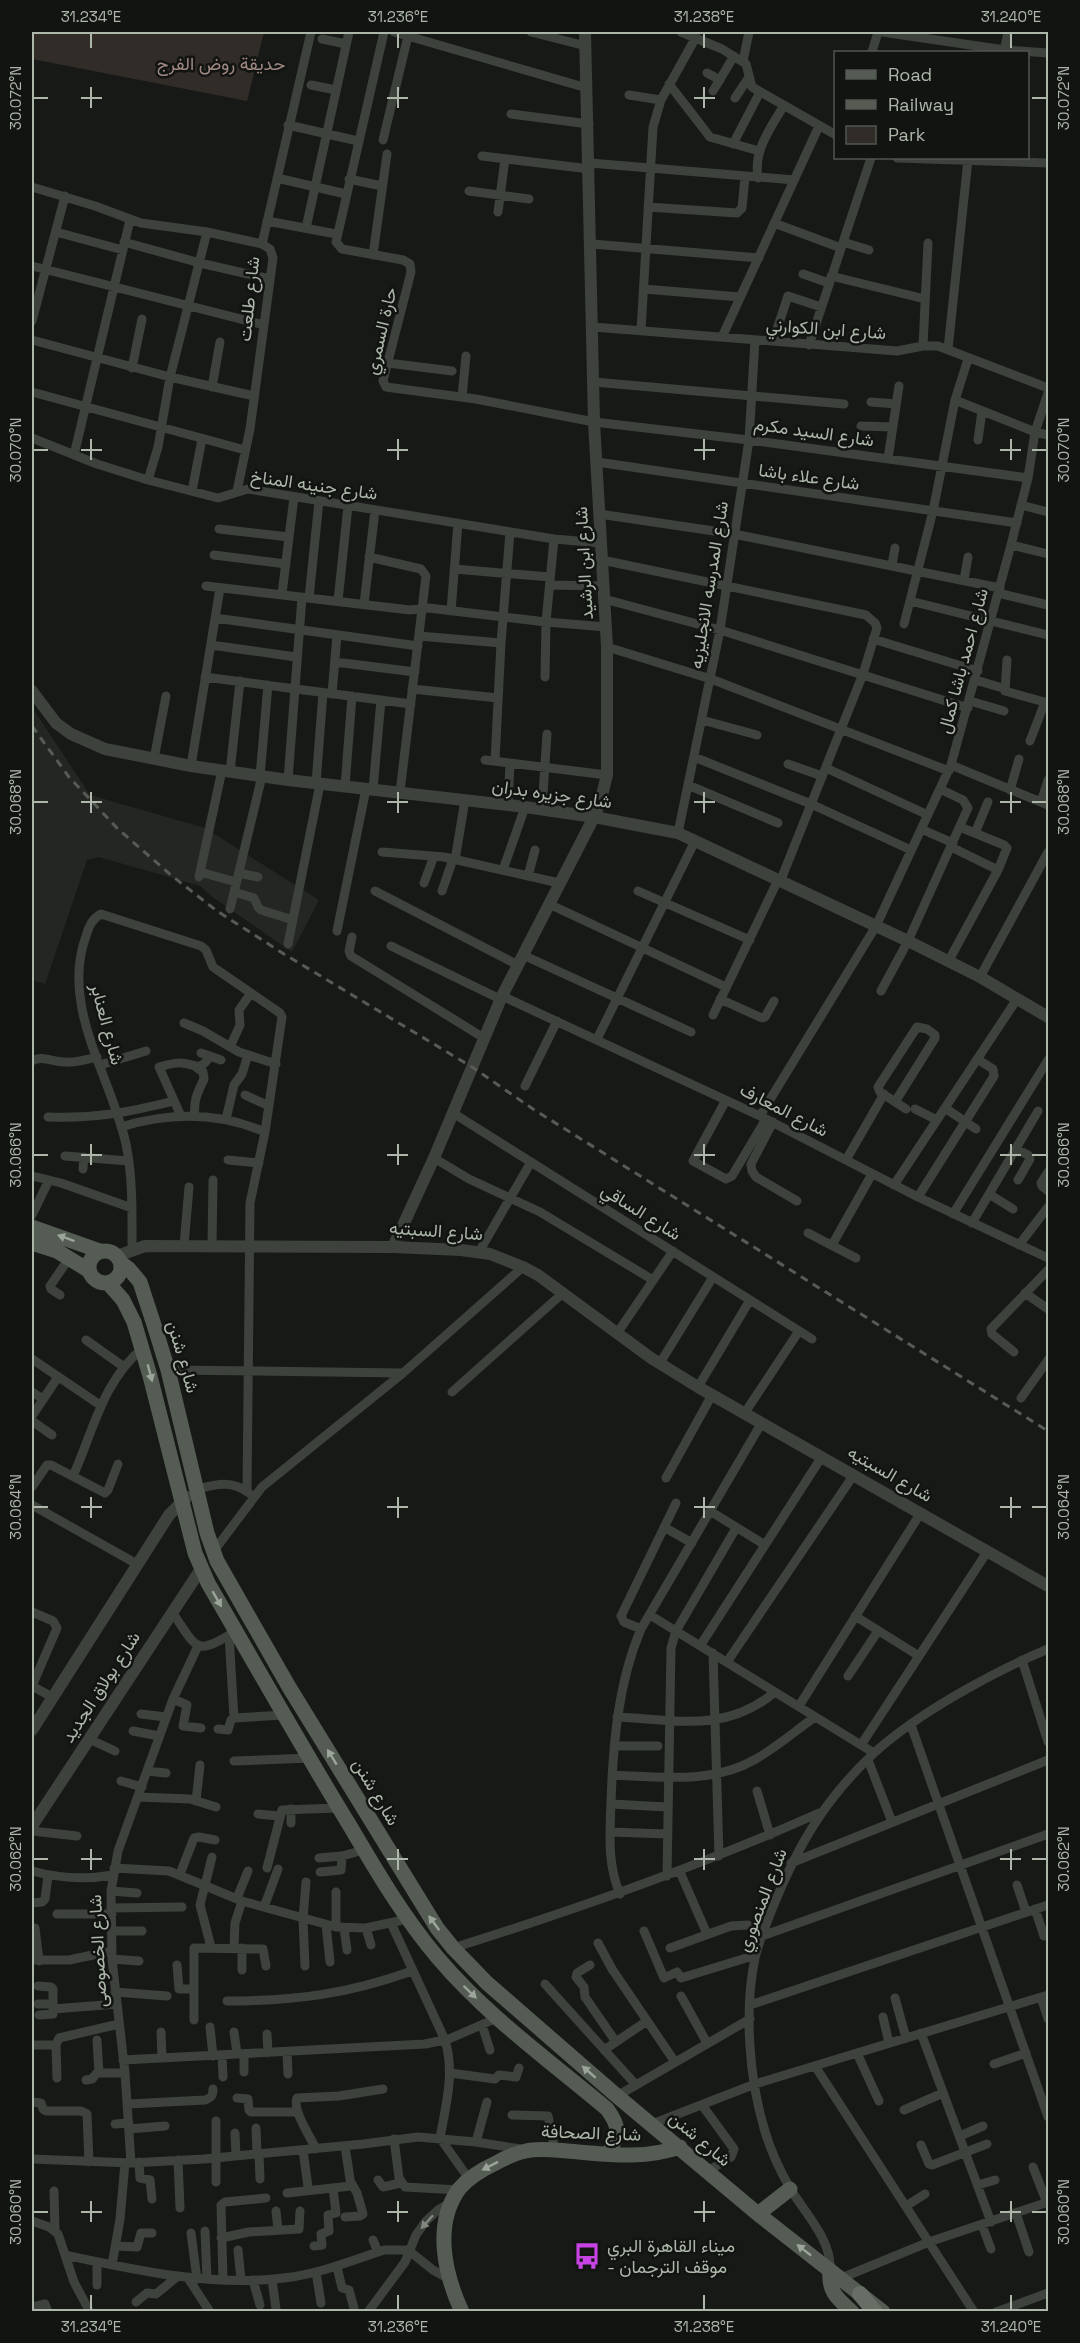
<svg xmlns="http://www.w3.org/2000/svg" width="1080" height="2343" font-family="'Space Grotesk',Vazirmatn,sans-serif">
	<style>
		.built { fill: #232623 }
		.green { fill: #322c29 }
		.lines { fill: none; stroke-linecap: round; stroke-linejoin: round }
		.minor { stroke: #3d423d; stroke-width: 9 }
		.tertiary { stroke: #3d423d; stroke-width: 12 }
		.primary { stroke: #555c54; stroke-width: 15 }
		.motorway { stroke: #666e65; stroke-width: 16 }
		.rail { stroke: #565c54; stroke-width: 3; stroke-dasharray: 8 6; stroke-linecap: butt }
		.oneway { fill: #9ba599 }
		.oneway2 { fill: #80887e }
		.ticks { fill: none; stroke: #acb7aa; stroke-width: 2 }
		.labels { text-anchor: middle; stroke-width: 5; stroke-linejoin: round; paint-order: stroke }
		.park-label { font-size: 18px; fill: #a18983; stroke: #121412 }
		.street-label { font-size: 18px; fill: #acb7aa; stroke: #121412 }
		.poi-label { font-size: 18px; fill: #acb7aa; stroke: #121412; text-anchor: start }
		.neatline { fill: none; stroke: #acb7aa; stroke-width: 2 }
		.ticks-label { font-size: 15px; text-anchor: middle; fill: #acb7aa }
	</style>
	<rect width="100%" height="100%" fill="#171917"/>
	<path class="built" d="M32 707 90 795 205 828 319 900 292 952 211 896 200 886 99 857 87 860 45 984 32 980Z"/>
	<path class="green" d="M32 32H264L247 101 32 59Z"/>
	<g class="lines">
		<path class="minor" d="M384 32 336 242 342 249 403 260 410 264 411 272 383 381 386 387 476 399 594 422 749 440 1028 478
			M394 32 587 88
			M531 32 586 46
			M681 32 722 49 746 64 752 87 836 135
			M882 32 1005 50 1048 53
			M322 39 346 44
			M872 52 878 32
			M1004 52 1008 32
			M743 61 749 32
			M707 73 720 80
			M669 84 710 137 759 151
			M311 85 336 90
			M713 91 734 56
			M629 95 661 100
			M735 98 749 77
			M511 114 589 124
			M288 125 358 141
			M383 140 408 36
			M733 144 760 92
			M482 156 590 169
			M897 158 1048 163
			M590 163 794 180
			M277 178 346 194
			M758 178C753 150 771 128 784 105
			M349 179 382 186
			M32 187 95 206 141 223 207 232 262 244 270 249 273 258 250 429 237 491
			M469 191 529 199
			M648 207 737 213 742 208 745 177
			M498 212 505 159
			M267 221 336 234
			M774 223 841 248
			M306 228 349 32
			M56 232 123 250
			M124 242 200 263 270 279
			M843 242 869 250
			M262 244 311 32
			M592 244 759 258
			M373 255 387 154
			M32 266 264 325
			M803 274 829 283
			M831 276 925 299
			M644 289 740 297
			M32 321 65 196
			M593 327 897 351 923 346H938L1048 388
			M641 331 653 127 661 100 696 37
			M722 337 819 126
			M32 340 170 377 254 396
			M773 341 788 296 821 307
			M809 345 871 158
			M923 346 928 243
			M948 349 968 160
			M388 363 452 371
			M132 368 142 319
			M594 382 844 404
			M212 387 220 342
			M32 392 245 450
			M462 397 466 356
			M955 400 1035 432 1048 435
			M871 402 896 404
			M861 426 893 427
			M32 438 97 464 148 480 218 498 248 489 554 539 601 543
			M978 440 982 411
			M74 455 130 220
			M888 459 899 386
			M597 462 1017 523
			M148 480 158 447 170 377 207 232
			M192 491 202 439
			M1021 505 1048 512
			M599 514 734 534 1000 588
			M219 529 289 537
			M1011 545 1048 554
			M214 555 286 564
			M369 557 421 569 426 576 400 792
			M602 560 866 615 875 623 877 628 863 674 780 882
			M892 565 895 548
			M454 569 550 577
			M964 580 968 557
			M550 585 603 586
			M206 586 410 610 429 608 546 622 606 627
			M998 593 1048 605
			M282 594 294 497
			M309 598 319 501
			M604 599 720 630 968 708
			M338 601 348 506
			M910 601 1048 635
			M364 604 375 510
			M451 611 458 523
			M215 618 418 646
			M904 624 933 511 955 400 968 359
			M419 636 501 643
			M873 639 978 671
			M211 645 296 657
			M607 647 711 679 949 771
			M1007 660 1005 691 1048 703
			M335 662 415 672
			M205 677 411 704
			M545 677 546 622 554 539
			M976 680 999 687
			M412 689 498 698
			M332 694 337 635
			M970 701 1004 711
			M702 720 757 735
			M1030 741 1045 702
			M694 757 811 804 911 850
			M154 759 166 696
			M485 760 607 775
			M495 761 501 643 510 532
			M788 764 822 776
			M951 765 1048 805
			M191 766 220 588
			M826 768 928 815
			M230 772 240 681
			M260 776 268 685
			M288 780 302 597
			M316 783 323 693
			M688 785 778 823
			M345 786 352 696
			M373 789 381 700
			M1010 790 1019 759
			M1041 802 1048 780
			M508 804 510 763
			M542 809 547 734
			M960 827 1004 845 1007 848 998 870
			M921 829 953 843
			M678 833 720 630 749 440 755 340
			M975 833 988 802
			M382 852 444 857 559 883
			M455 860 465 800
			M503 870 525 807
			M200 872 236 882
			M239 873 258 877
			M528 876 535 850
			M199 877 222 770
			M424 883 434 856
			M375 891 518 965
			M442 891 453 859
			M638 891 750 940
			M234 892 254 898 258 907 261 910 293 920
			M549 904 726 987
			M230 909 262 776
			M337 931 366 789
			M352 937 349 951 351 956 484 1038
			M288 944 320 784
			M391 946 500 999
			M523 955 691 1032
			M948 962 998 870 951 847
			M980 977 1048 852
			M881 991 908 941 968 808 963 800 940 789
			M502 996 760 1116 918 1197 1048 1258
			M720 999 762 1018 765 1017 774 1001
			M713 1015 778 880
			M184 1023 203 1031 239 1052 276 1064
			M597 1039 695 841
			M230 1047 240 1025 239 1010 251 993
			M201 1053 221 1060
			M32 1061C42 1055 52 1062 64 1062 75 1063 86 1060 97 1057
			M100 1065 146 1051
			M525 1086 557 1021
			M245 1095 269 1106
			M726 1100 693 1161 726 1179 732 1176 766 1119
			M895 1102 935 1038V1035L927 1029 917 1027 878 1087 880 1092 906 1109
			M945 1108 976 1129
			M915 1109 937 1120
			M453 1113 812 1339
			M181 1116 159 1067C163 1066 176 1062 181 1063 197 1064 199 1073 210 1056
			M195 1116C193 1100 198 1092 204 1079L203 1072 196 1067
			M760 1116 876 926 951 765 1011 545 1028 478 1035 432 1048 393
			M48 1117C95 1119 129 1112 174 1101
			M226 1119 234 1085 242 1074 248 1055
			M773 1122 751 1164 752 1171 756 1177 797 1201
			M121 1127C170 1112 218 1112 265 1132
			M1016 1149 1028 1155 1030 1159 1018 1180
			M65 1156 129 1161
			M434 1158 469 1179 540 1212 653 1280
			M228 1160 259 1163
			M846 1160 884 1094
			M83 1169 84 1157
			M1048 1172 1041 1183 1042 1186 1048 1191
			M32 1176 61 1183 132 1208
			M894 1185 1017 999
			M989 1194 1013 1209
			M918 1197 994 1076 993 1069 977 1059
			M953 1214 1048 1060
			M32 1215 49 1180
			M972 1223 1038 1111
			M808 1233 856 1258
			M832 1245 872 1174
			M1019 1245 1048 1207
			M184 1246 189 1187
			M212 1246 213 1180
			M132 1249C132 1214 133 1178 126 1144 111 1076 60 1007 86 936 89 926 92 919 101 914L201 946 206 950 213 967 280 1013 282 1017 265 1132 250 1203 247 1491
			M479 1252 531 1162
			M1025 1293 1048 1309
			M60 1295 51 1289 50 1286 70 1257
			M618 1332 673 1251
			M86 1340 124 1367
			M1014 1352 992 1334 991 1329 1048 1270
			M32 1359 100 1405
			M660 1363 713 1277
			M168 1370 403 1373
			M698 1387 750 1300
			M32 1392 43 1399
			M452 1392 563 1293
			M1021 1398 1048 1360
			M744 1414 799 1331
			M32 1416 58 1377
			M32 1421 52 1435
			M73 1476C93 1432 103 1380 143 1348
			M666 1478 712 1395
			M32 1487 47 1465H51L105 1493 108 1490 118 1464
			M197 1489C217 1484 232 1480 249 1493
			M32 1505 137 1564
			M710 1511 765 1545
			M664 1527 692 1543
			M213 1552 262 1487 403 1373 523 1267
			M32 1612 53 1621 57 1628 32 1686
			M172 1612C198 1649 194 1657 236 1631
			M650 1615 874 1753
			M855 1616 919 1656
			M641 1629 624 1622 621 1616 676 1503
			M229 1635 234 1718
			M700 1646 821 1458
			M713 1653 719 1856
			M1022 1660 1048 1742
			M727 1662 853 1476
			M848 1676 878 1631
			M32 1686 52 1697
			M173 1699 187 1705 183 1726 201 1728
			M799 1706 920 1514
			M141 1714 166 1717
			M617 1717C677 1720 726 1733 775 1692
			M911 1725 1048 2117
			M218 1729 228 1730 231 1720 234 1718 284 1715
			M133 1731 159 1736
			M89 1739 115 1751
			M861 1745 987 1552
			M615 1746H658
			M868 1760 892 1822
			M234 1761 310 1758
			M147 1771 166 1773
			M612 1775C659 1777 712 1784 754 1760 776 1748 795 1731 815 1717
			M121 1781 142 1787
			M757 1791 770 1835
			M138 1797 190 1799 216 1807
			M196 1801 200 1765
			M611 1804 667 1807
			M291 1809V1823
			M258 1814 279 1816
			M32 1831 77 1836
			M610 1832 667 1834
			M319 1858 342 1856 364 1850
			M791 1863 1048 1760
			M114 1868 169 1871 242 1901 336 1927 366 1928 408 1919
			M267 1868 282 1810 338 1808
			M32 1871C58 1878 85 1880 113 1875
			M320 1872 341 1870 342 1856
			M680 1872 707 1934
			M180 1874 194 1838 199 1837 215 1840
			M667 1876 671 1648 676 1631 736 1528
			M1017 1885 1026 1912
			M111 1891 137 1893
			M620 1894C607 1864 610 1834 611 1802 613 1744 618 1683 641 1629L761 1424
			M237 1898 248 1871
			M32 1903 42 1902 45 1899 48 1876
			M264 1907 278 1869
			M111 1908 182 1907
			M1035 1909 1044 1936
			M57 1914H112
			M391 1923 445 2040C455 2073 446 2104 440 2138
			M326 1925 330 1962
			M336 1927V1892
			M35 1928 39 1961
			M344 1928 347 1950
			M366 1928 371 1945
			M112 1931H142
			M644 1931 664 1978 677 1972 681 1978 756 1955
			M762 1936 1048 1834
			M598 1943 612 1969 675 2062
			M211 1947 200 1905 212 1857
			M234 1948 235 1923 242 1901
			M242 1948V1970
			M453 1948C578 1909 700 1866 819 1813
			M670 1948 731 1926 748 1925
			M112 1959 139 1961
			M32 1960H69L112 1951
			M177 1965 179 1989H194
			M590 1965 577 1973 576 1977 584 1987 585 1997 616 2042
			M305 1966 303 1919 306 1882
			M545 1984 636 2085
			M38 1986 51 1987 53 1989V2014L39 2015
			M115 1992 167 1996
			M681 1996 707 2043
			M1041 1997 1048 2019
			M895 1998 906 2038
			M227 2001C295 2001 348 1994 412 1971
			M38 2004H53
			M750 2005 1048 1905
			M53 2009 117 2004
			M883 2017 889 2043
			M194 2020V1948L263 1949 266 1966
			M482 2025 490 2050
			M210 2027 213 2056
			M161 2032 162 2058
			M234 2032 237 2054
			M921 2033 991 2222
			M267 2034 268 2053
			M97 2040 99 2073
			M32 2045H56
			M604 2050 647 2021
			M287 2052 288 2074
			M857 2053 879 2101
			M244 2054V2072
			M222 2055 223 2077
			M123 2060 425 2044 449 2039 497 2018
			M994 2064 1026 2053
			M815 2066 974 2312
			M450 2073 495 2079 499 2075 516 2077 519 2068
			M57 2078 56 2045 59 2038 119 2024
			M86 2080 92 2079 97 2073H125
			M617 2096 750 2019
			M237 2098 248 2099 249 2110 251 2112H298
			M32 2102 41 2103 43 2109 46 2111H81L87 2114 89 2162
			M128 2104 205 2100C211 2098 213 2096 213 2089
			M702 2105 734 2149 731 2157 708 2171
			M904 2110 943 2093
			M512 2115 548 2116 555 2150
			M216 2121V2182
			M115 2124 129 2123
			M652 2124 755 2084 1048 1995
			M256 2128 257 2154
			M129 2129 165 2126
			M235 2133 236 2156
			M960 2136 983 2126
			M440 2138 469 2179
			M394 2139 399 2178 405 2187 459 2190
			M476 2142 487 2102
			M921 2145 929 2164 932 2165 987 2144
			M316 2149C310 2136 292 2110 297 2098L339 2096 383 2089
			M303 2150 308 2187
			M259 2154 260 2179
			M32 2159 131 2163 204 2159 363 2144 418 2137 476 2142 521 2149
			M178 2160 180 2208
			M139 2162 140 2178 150 2180 152 2199
			M131 2163 125 2073 112 1959 111 1891 118 1851 173 1699 198 1646
			M1033 2167 1047 2203
			M378 2180 383 2187 401 2183
			M978 2185 995 2180
			M54 2191 55 2230
			M287 2193 351 2186 345 2146
			M906 2206 925 2194
			M276 2211 278 2230
			M1016 2213 1029 2252
			M345 2217 360 2216 363 2214 357 2193 352 2184
			M32 2221 49 2227 58 2234 74 2282 90 2312
			M982 2225 991 2249
			M205 2231 207 2279
			M191 2233 197 2279
			M221 2238 249 2232 299 2229 300 2211
			M373 2240 378 2252
			M116 2246 137 2247 141 2233H152
			M314 2246 322 2245 321 2234 329 2231 328 2215 336 2213 333 2188
			M238 2250 241 2280
			M65 2255C139 2271 216 2288 292 2277 324 2272 354 2260 384 2250H408L433 2270 449 2279
			M112 2265 120 2219 125 2163
			M337 2267 342 2288 349 2290 355 2312
			M830 2270C832 2241 806 2214 791 2190 780 2171 770 2150 764 2128 749 2077 744 2010 755 1958 759 1940 767 1923 773 1907 798 1845 825 1799 874 1753 918 1713 993 1672 1048 1649
			M316 2272 321 2303
			M188 2278 210 2312
			M272 2279 276 2309
			M839 2279 929 2242 1048 2202
			M223 2280 221 2205 225 2202 266 2198
			M253 2280 260 2305
			M97 2285V2262
			M136 2302 147 2293 156 2294 178 2276
			M32 2307 45 2304 48 2312
			M368 2312 405 2262 416 2235 426 2221 438 2210 450 2203
			M996 2312 1048 2293"/>
		<path class="tertiary" d="M32 691 56 723 71 734 105 749 191 766 288 780 525 807 594 817 678 833 908 941 980 977 1048 1017
			M393 1247 434 1158 502 996 594 817 600 803 607 775V647L594 422 585 32
			M117 1256 145 1246 393 1247 461 1250 490 1254 523 1267 538 1275 651 1358 698 1387 1048 1586
			M32 1730 169 1515 187 1497
			M32 1826 201 1569"/>
		<path class="primary" d="M32 1227 100 1251
			M32 1243 57 1251 88 1270
			M89 1267a16 16 0 1 1 32 0a16 16 0 1 1-32 0Z
			M121 1263 129 1269 140 1282 155 1328 168 1370 207 1533 217 1561 289 1687 437 1928 453 1948 487 1983 617 2096 758 2214 883 2312
			M108 1283 123 1300 134 1322 150 1376 195 1553 208 1583C255 1664 301 1746 350 1826 377 1872 404 1918 438 1958 487 2016 550 2061 607 2109 621 2128 619 2134 608 2154
			M758 2214 790 2189
			M830 2270C828 2292 837 2298 852 2312
			M462 2312C445 2275 433 2225 459 2189 469 2177 483 2169 496 2163 505 2158 516 2153 526 2151 538 2148 554 2150 567 2151 606 2154 643 2160 680 2147"/>
		<path class="motorway" d="M860 2294 875 2312"/>
		<path class="rail" d="M32 726 69 777 117 828 172 876 217 911 284 954 472 1067 533 1109 1048 1431"/>
	</g>
	<defs><path id="oneway-solid" d="M-6-.8H1V-3.2L6.5 0L1 3.2V.8H-6Z" transform="scale(1.5)"/></defs>
	<g class="oneway">
		<use href="#oneway-solid" transform="translate(66 1238) rotate(-160)"/>
		<use href="#oneway-solid" transform="translate(150 1373) rotate(75)"/>
		<use href="#oneway-solid" transform="translate(217 1599) rotate(60)"/>
		<use href="#oneway-solid" transform="translate(332 1757) rotate(-121)"/>
		<use href="#oneway-solid" transform="translate(434 1923) rotate(-126)"/>
		<use href="#oneway-solid" transform="translate(470 1992) rotate(44)"/>
		<use href="#oneway-solid" transform="translate(589 2072) rotate(-139)"/>
		<use href="#oneway-solid" transform="translate(490 2166) rotate(153)"/>
		<use href="#oneway-solid" transform="translate(804 2250) rotate(-142)"/>
	</g>
	<use class="oneway2" href="#oneway-solid" transform="translate(427 2222) rotate(132)"/>
	<path class="ticks" d="M91 33V48M398 33V48M704 33V48M1011 33V48M91 87V108M398 87V108M704 87V108M33 98H48M81 98H102M387 98H408M694 98H715M1032 98H1047M91 439V460M398 439V460M704 439V460M1011 439V460M33 450H48M81 450H102M387 450H408M694 450H715M1000 450H1021M1032 450H1047M91 792V813M398 792V813M704 792V813M1011 792V813M33 802H48M81 802H102M387 802H408M694 802H715M1000 802H1021M1032 802H1047M91 1144V1165M398 1144V1165M704 1144V1165M1011 1144V1165M33 1155H48M81 1155H102M387 1155H408M694 1155H715M1000 1155H1021M1032 1155H1047M91 1497V1518M398 1497V1518M704 1497V1518M1011 1497V1518M33 1507H48M81 1507H102M387 1507H408M694 1507H715M1000 1507H1021M1032 1507H1047M91 1849V1870M398 1849V1870M704 1849V1870M1011 1849V1870M33 1859H48M81 1859H102M387 1859H408M694 1859H715M1000 1859H1021M1032 1859H1047M91 2201V2222M398 2201V2222M704 2201V2222M1011 2201V2222M33 2212H48M81 2212H102M387 2212H408M694 2212H715M1000 2212H1021M1032 2212H1047M91 2295V2310M398 2295V2310M704 2295V2310M1011 2295V2310"/>
	<defs>
		<symbol id="bus-bare" viewBox="-9 -9 18 18"><path d="M-5-6H5V4H4V6H2V4H-2V6H-4V4H-5ZM-3.5-4V0h7V-4ZM-3.5 1.2v1.5H-2V1.2ZM2 1.2v1.5H3.5V1.2Z" fill="#c843e4" stroke="#121412" stroke-width="2.5" paint-order="stroke"/></symbol>
	</defs>
	<g fill-rule="evenodd">
		<use href="#bus-bare" x="568" y="2237" width="38" height="38"/>
	</g>
	<g class="labels">
		<g class="park-label">
			<text x="221" y="70">حديقة روض الفرج</text>
		</g>
		<g class="street-label">
			<text transform="translate(249 299) rotate(-84)" y="6">شارع طلعت</text>
			<text transform="translate(826 329) rotate(4)" y="6">شارع ابن الكوارني</text>
			<text transform="translate(381 331) rotate(-77)" y="6">حارة السمري</text>
			<text transform="translate(814 432) rotate(8)" y="6">شارع السيد مكرم</text>
			<text transform="translate(809 477) rotate(8)" y="6">شارع علاء باشا</text>
			<text transform="translate(314 485) rotate(8)" y="6">شارع جنينه المناخ</text>
			<text transform="translate(584 563) rotate(-93)" y="6">شارع ابن الرشيد</text>
			<text transform="translate(709 585) rotate(-81)" y="6">شارع المدرسه الانجليزيه</text>
			<text transform="translate(963 661) rotate(-75)" y="6">شارع احمد باشا كمال</text>
			<text transform="translate(552 794) rotate(8)" y="6">شارع جزيره بدران</text>
			<text transform="translate(107 1024) rotate(75)" y="6">شارع العنابر</text>
			<text transform="translate(784 1110) rotate(27)" y="6">شارع المعارف</text>
			<text transform="translate(641 1212) rotate(32)" y="6">شارع الساقي</text>
			<text transform="translate(436 1231) rotate(4)" y="6">شارع السبتيه</text>
			<text transform="translate(183 1357) rotate(74)" y="6">شارع شنن</text>
			<text transform="translate(890 1474) rotate(30)" y="6">شارع السبتيه</text>
			<text transform="translate(101 1687) rotate(-57)" y="6">شارع بولاق الجديد</text>
			<text transform="translate(376 1792) rotate(59)" y="6">شارع شنن</text>
			<text transform="translate(762 1900) rotate(-69)" y="6">شارع المنصوري</text>
			<text transform="translate(98 1951) rotate(-93)" y="6">شارع الخصوصى</text>
			<text transform="translate(591 2133) rotate(2)" y="6">شارع الصحافة</text>
			<text transform="translate(700 2139) rotate(40)" y="6">شارع شنن</text>
		</g>
		<g class="poi-label">
			<text x="607" y="2252">ميناء القاهرة البري<tspan x="607" dy="21">- موقف الترجمان</tspan></text>
		</g>
	</g>
	<rect width="1080" height="2343" fill="none" stroke="#121412" stroke-width="66"/>
	<rect x="834" y="51" width="195" height="108" fill="#121412" stroke="#50554f" stroke-width="1.5"/>
	<rect x="846" y="70" width="30" height="9" fill="#555c54" stroke="#50554f" stroke-width="1.5"/>
	<text x="888" y="81" font-size="18" fill="#acb7aa">Road</text>
	<rect x="846" y="100" width="30" height="9" fill="#565c54" stroke="#50554f" stroke-width="1.5"/>
	<text x="888" y="111" font-size="18" fill="#acb7aa">Railway</text>
	<rect x="846" y="126" width="30" height="18" fill="#322c29" stroke="#50554f" stroke-width="1.5"/>
	<text x="888" y="141" font-size="18" fill="#acb7aa">Park</text>
	<rect x="33" y="33" width="1014" height="2277" class="neatline"/>
	<g class="ticks-label">
		<text x="91" y="22">31.234°E</text>
		<text x="398" y="22">31.236°E</text>
		<text x="704" y="22">31.238°E</text>
		<text x="1011" y="22">31.240°E</text>
		<text transform="translate(16 98) rotate(-90)" y="5">30.072°N</text>
		<text transform="translate(1064 98) rotate(-90)" y="5">30.072°N</text>
		<text transform="translate(16 450) rotate(-90)" y="5">30.070°N</text>
		<text transform="translate(1064 450) rotate(-90)" y="5">30.070°N</text>
		<text transform="translate(16 802) rotate(-90)" y="5">30.068°N</text>
		<text transform="translate(1064 802) rotate(-90)" y="5">30.068°N</text>
		<text transform="translate(16 1155) rotate(-90)" y="5">30.066°N</text>
		<text transform="translate(1064 1155) rotate(-90)" y="5">30.066°N</text>
		<text transform="translate(16 1507) rotate(-90)" y="5">30.064°N</text>
		<text transform="translate(1064 1507) rotate(-90)" y="5">30.064°N</text>
		<text transform="translate(16 1859) rotate(-90)" y="5">30.062°N</text>
		<text transform="translate(1064 1859) rotate(-90)" y="5">30.062°N</text>
		<text transform="translate(16 2212) rotate(-90)" y="5">30.060°N</text>
		<text transform="translate(1064 2212) rotate(-90)" y="5">30.060°N</text>
		<text x="91" y="2332">31.234°E</text>
		<text x="398" y="2332">31.236°E</text>
		<text x="704" y="2332">31.238°E</text>
		<text x="1011" y="2332">31.240°E</text>
	</g>
</svg>
